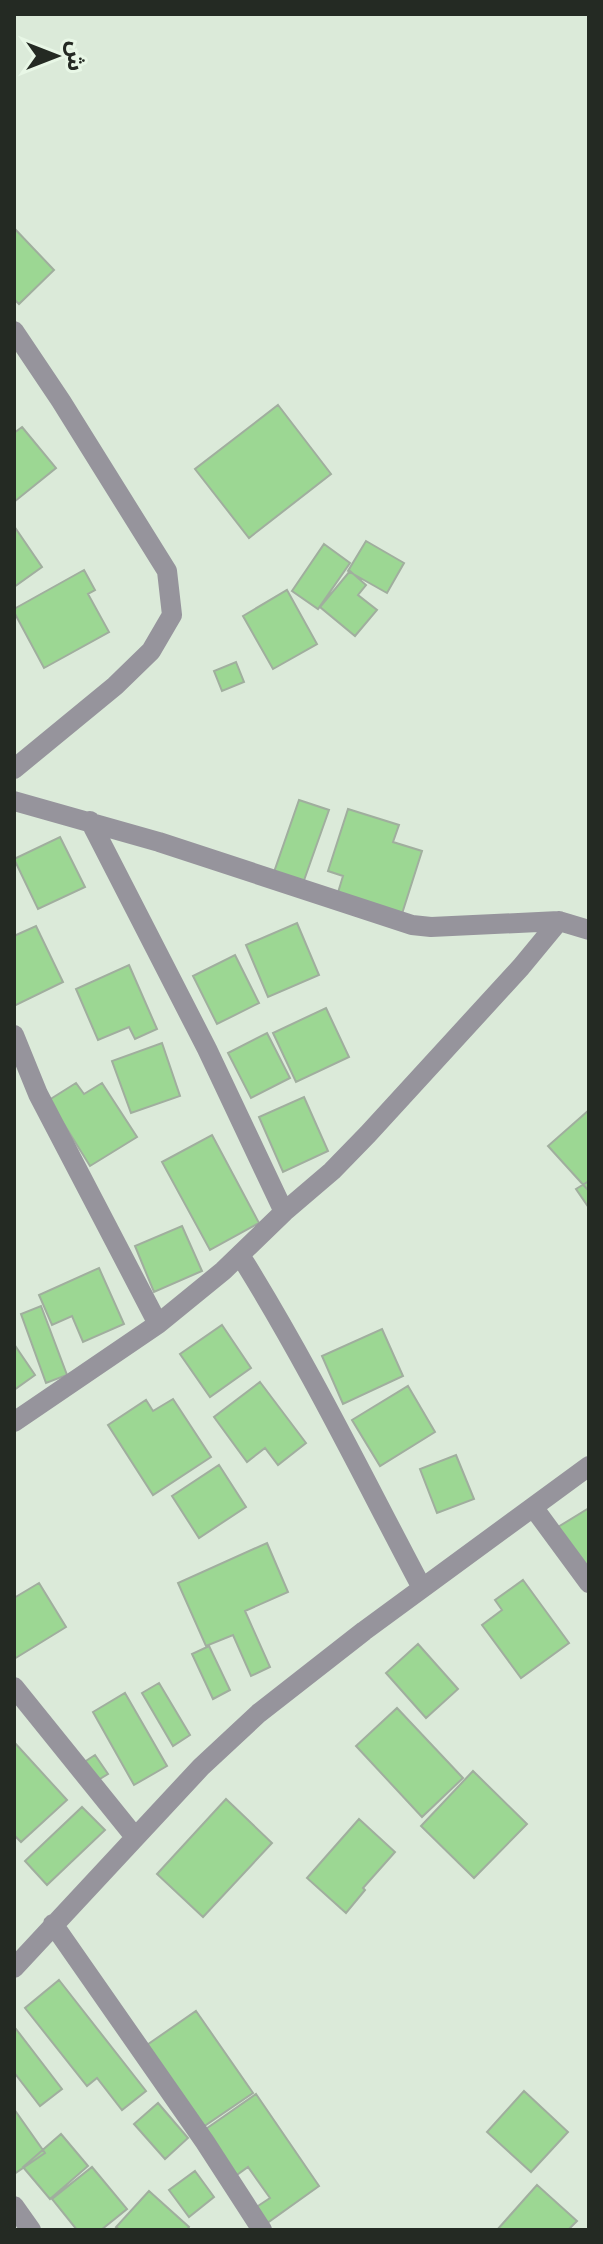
<svg xmlns="http://www.w3.org/2000/svg" width="603" height="2244" font-family="'Times New Roman','Noto Sans Arabic',serif">
	<style>
		.building { fill: #9cd793; stroke: #a0ae9e; stroke-width: 2 }
		.lines { fill: none; stroke-linecap: round; stroke-linejoin: round }
		.minor { stroke: #96949c; stroke-width: 20 }
	</style>
	<rect width="100%" height="100%" fill="#dbead9"/>
	<path class="building" d="M14 228 54 270 19 304 14 299Z
		M278 405 331 474 249 538 195 469Z
		M22 427 56 468 14 502V433Z
		M14 526 42 567 14 587Z
		M366 541 404 563 387 593 348 571Z
		M324 544 350 563 318 609 292 591Z
		M84 570 95 590 88 594 109 632 44 668 14 612V609Z
		M350 571 366 585 358 595 377 610 355 636 320 607Z
		M287 590 317 644 273 669 243 616Z
		M236 662 244 682 222 691 214 671Z
		M299 800 329 810 302 886 273 875Z
		M348 809 399 825 393 842 422 851 400 920 336 899 343 876 328 871Z
		M60 837 85 887 38 909 14 859Z
		M297 923 319 975 268 997 246 945Z
		M36 926 63 982 14 1006V936Z
		M235 955 259 1003 217 1024 193 976Z
		M129 965 157 1029 135 1039 129 1027 98 1040 76 989Z
		M326 1008 349 1057 296 1082 273 1033Z
		M267 1033 290 1078 251 1098 228 1053Z
		M162 1043 180 1096 131 1113 112 1061Z
		M76 1083 84 1094 102 1083 137 1137 90 1166 49 1100Z
		M304 1097 328 1151 283 1172 259 1117Z
		M589 1110V1187L587 1189 548 1146Z
		M212 1135 259 1223 210 1250 162 1162Z
		M589 1181V1208L576 1189Z
		M182 1226 202 1271 154 1292 135 1246Z
		M99 1268 124 1324 83 1342 72 1316 52 1325 39 1295Z
		M41 1306 67 1375 46 1383 21 1314Z
		M222 1325 251 1368 210 1397 180 1354Z
		M382 1329 403 1376 343 1404 322 1356Z
		M14 1344 35 1375 14 1390Z
		M260 1382 306 1443 278 1465 265 1448 247 1462 214 1417Z
		M408 1386 435 1432 380 1466 352 1420Z
		M173 1399 211 1457 153 1495 108 1425 146 1400 153 1411Z
		M456 1455 474 1499 437 1513 420 1469Z
		M219 1465 246 1507 199 1538 172 1496Z
		M589 1508V1576L558 1527Z
		M267 1543 288 1592 245 1611 270 1667 251 1676 233 1635 206 1646 178 1583Z
		M523 1580 569 1643 521 1678 482 1625 502 1610 495 1600Z
		M39 1583 66 1627 14 1659V1598Z
		M418 1644 458 1689 426 1718 386 1673Z
		M209 1646 230 1690 213 1699 192 1654Z
		M159 1683 190 1735 173 1746 142 1693Z
		M125 1693 167 1766 134 1785 93 1712Z
		M397 1708 463 1778 422 1817 356 1746Z
		M14 1742 67 1800 21 1842 14 1835Z
		M95 1755 108 1774 90 1785 78 1766Z
		M473 1771 527 1824 474 1878 421 1826Z
		M226 1799 272 1843 203 1917 157 1874Z
		M82 1807 105 1830 47 1885 25 1861Z
		M359 1819 395 1852 363 1888 365 1890 346 1913 307 1878Z
		M59 1980 146 2091 122 2110 97 2078 87 2086 25 2008Z
		M196 2011 253 2093 200 2129 144 2047Z
		M16 2029 62 2089 40 2106 16 2075 14 2077V2030Z
		M524 2091 568 2132 531 2172 487 2132Z
		M256 2094 319 2186 263 2226 252 2210 270 2198 248 2167 234 2177 203 2131Z
		M158 2103 188 2138 165 2159 134 2124Z
		M14 2109 45 2153 14 2174Z
		M61 2134 88 2166 50 2199 23 2167Z
		M92 2167 127 2209 101 2230H77L52 2199Z
		M195 2171 214 2197 189 2217 169 2190Z
		M537 2185 577 2221 568 2230H497Z
		M149 2191 189 2227 187 2230H120L116 2227Z"/>
	<g class="lines">
		<path class="minor" d="M14 331 61 401 167 571 172 615 151 651 115 686 14 769
			M14 801 159 842 412 925 431 927 559 921 589 930
			M90 821 207 1049 284 1212
			M14 1035 38 1094 158 1324
			M240 1255C308 1364 362 1475 422 1588
			M14 1422 158 1324 223 1271 284 1212 332 1171 368 1134 521 967 559 921
			M533 1507 589 1583
			M14 1687 135 1837
			M53 1924 205 2142 262 2230
			M14 1968 201 1767 259 1713 364 1631 589 1466
			M14 2206 31 2230"/>
	</g>
	<rect width="603" height="2244" fill="none" stroke="#242a23" stroke-width="32"/>
	<g transform="translate(56 56) rotate(90)" stroke="#e8f7e6" stroke-width="6" paint-order="stroke">
	<path d="M0-6L14 30L0 20L-14 30Z" fill="#242a23"/>
	<text y="-12" font-size="22" font-weight="bold" text-anchor="middle" fill="#242a23">ش</text>
	</g>
</svg>
